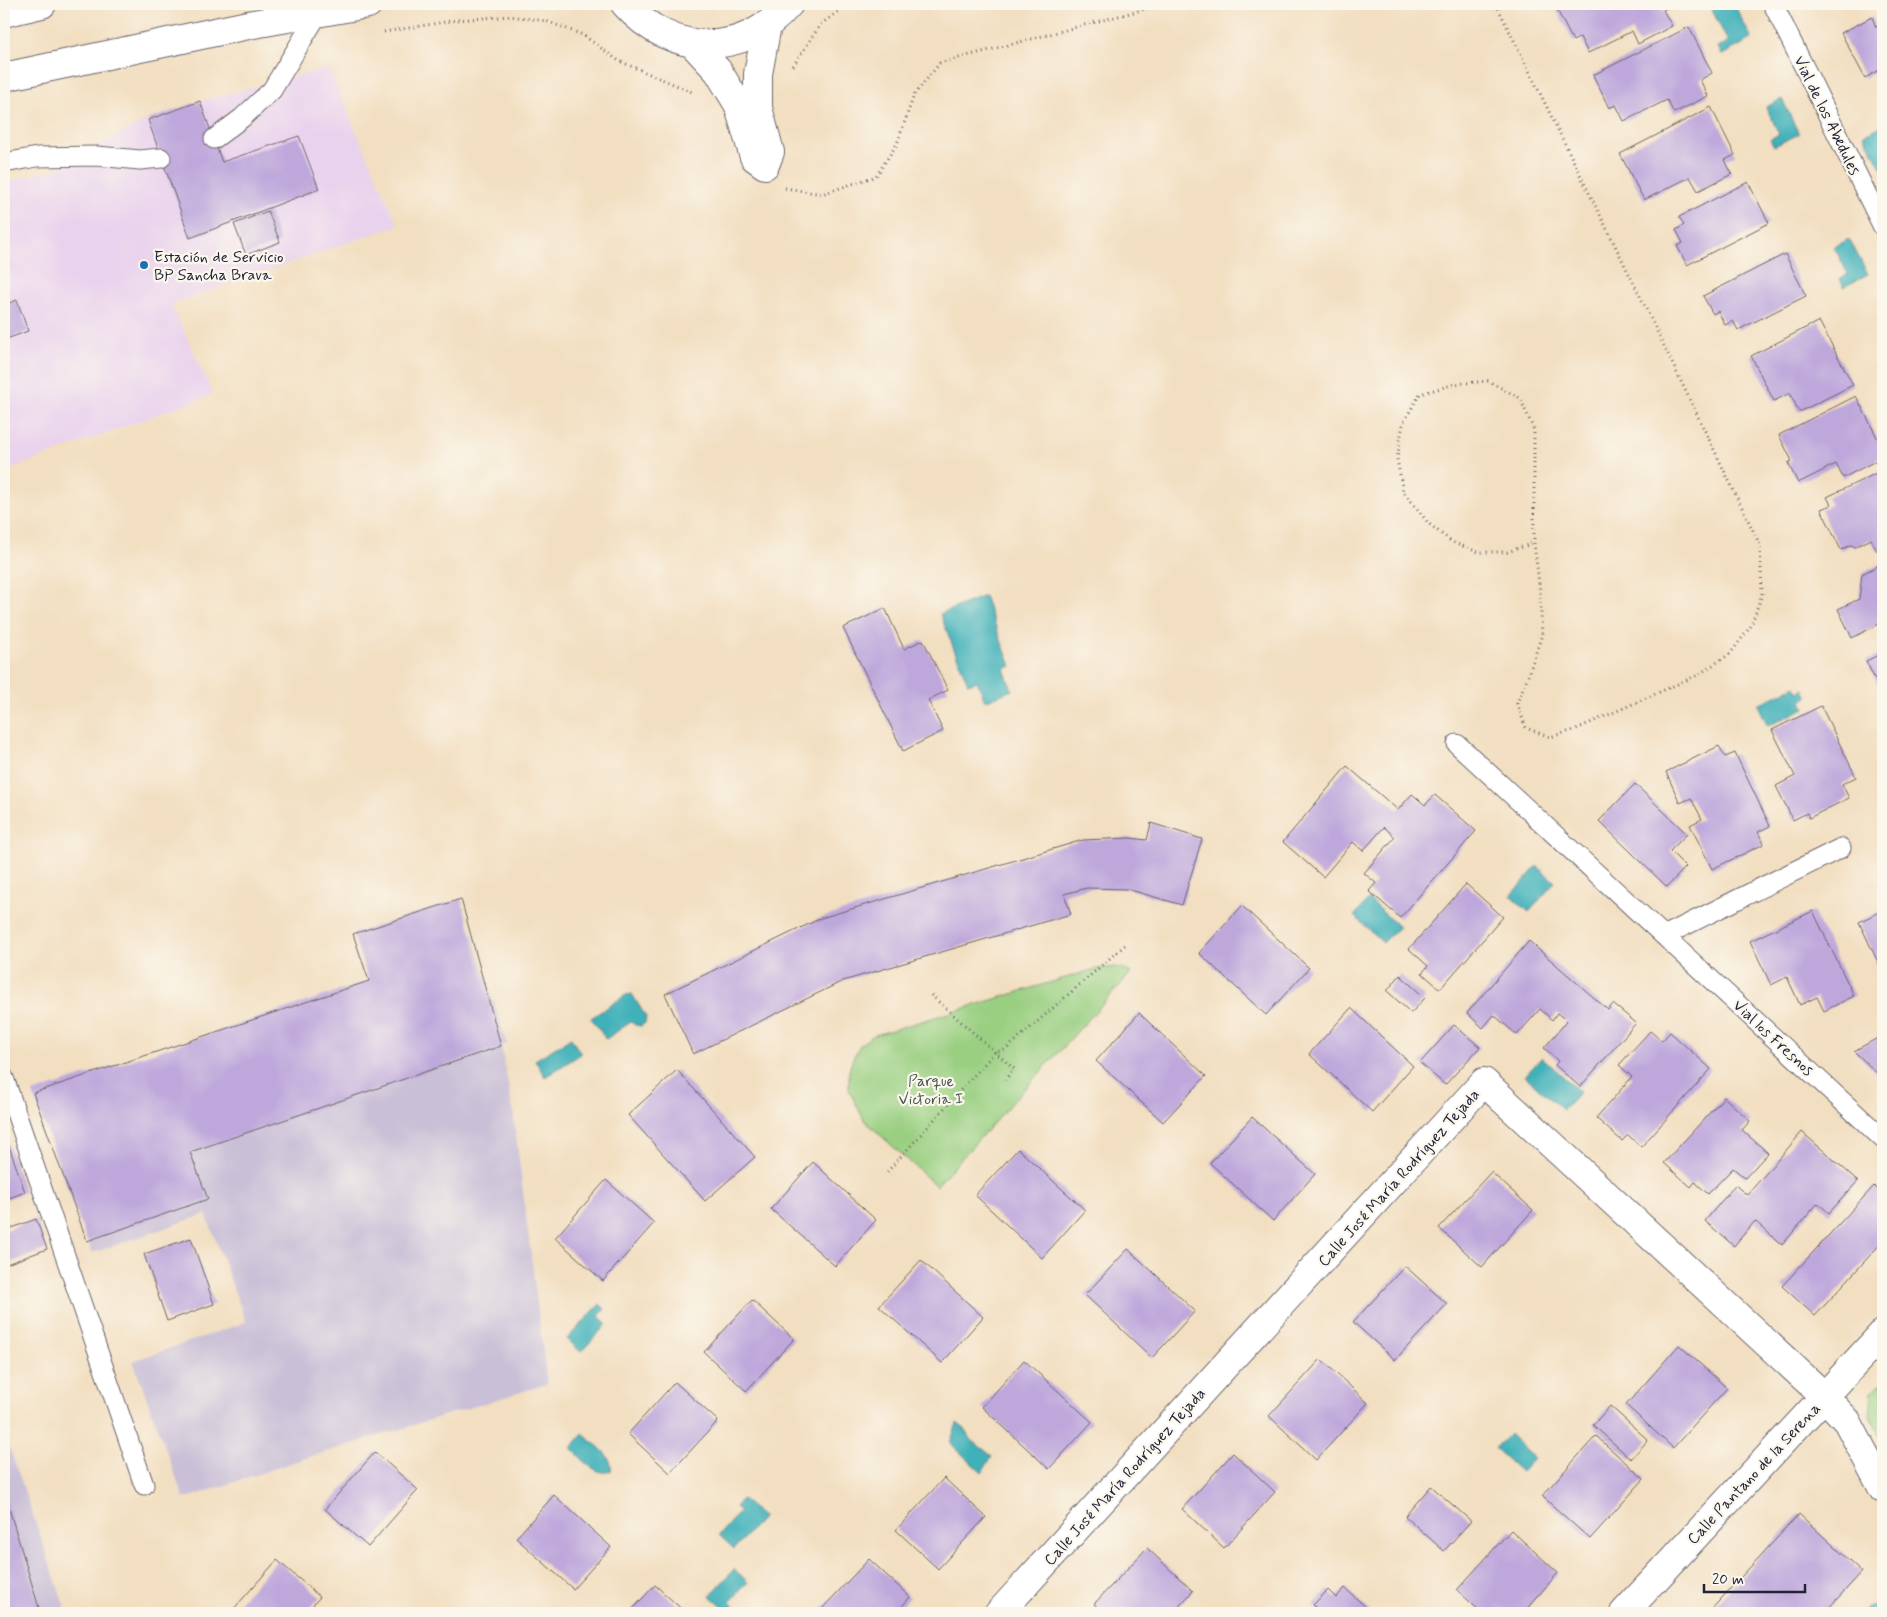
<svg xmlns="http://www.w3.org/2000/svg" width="1887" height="1617" font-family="Mynerve,sans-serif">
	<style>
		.built { fill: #e9d2ed }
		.industrial { fill: #c9bfd7 }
		.green { fill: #9acf81; stroke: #5e785e }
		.water { fill: #41b1b9; stroke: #326a7a }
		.building { fill: #bea7db }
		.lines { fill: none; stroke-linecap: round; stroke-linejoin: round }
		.service-casing { stroke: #6b646a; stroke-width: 21 }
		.minor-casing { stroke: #6b646a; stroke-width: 30 }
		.tertiary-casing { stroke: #6b646a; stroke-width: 30 }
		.path { stroke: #6b646a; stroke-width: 3; stroke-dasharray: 1 4; stroke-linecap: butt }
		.service { stroke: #fff; stroke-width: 19 }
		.minor { stroke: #fff; stroke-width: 28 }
		.tertiary { stroke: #fff; stroke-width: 28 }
		.poi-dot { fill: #1f6fb2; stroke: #fbf7ec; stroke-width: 2 }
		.labels { text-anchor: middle; stroke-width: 4.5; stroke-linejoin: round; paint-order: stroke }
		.street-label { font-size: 16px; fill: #22223b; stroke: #fbf7ec }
		.poi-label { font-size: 16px; fill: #22223b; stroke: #fbf7ec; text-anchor: start }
		.park-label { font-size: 16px; fill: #465650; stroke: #fbf7ec }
	</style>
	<rect width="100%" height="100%" fill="#fbf7ec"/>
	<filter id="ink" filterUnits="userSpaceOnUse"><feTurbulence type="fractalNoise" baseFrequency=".02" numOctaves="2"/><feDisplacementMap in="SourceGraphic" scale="10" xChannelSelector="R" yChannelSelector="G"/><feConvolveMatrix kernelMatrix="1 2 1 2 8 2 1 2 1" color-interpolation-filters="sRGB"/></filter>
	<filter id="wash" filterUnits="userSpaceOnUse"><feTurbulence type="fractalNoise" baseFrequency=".0096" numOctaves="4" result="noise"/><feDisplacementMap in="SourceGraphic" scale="20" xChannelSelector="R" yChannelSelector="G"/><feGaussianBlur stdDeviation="1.12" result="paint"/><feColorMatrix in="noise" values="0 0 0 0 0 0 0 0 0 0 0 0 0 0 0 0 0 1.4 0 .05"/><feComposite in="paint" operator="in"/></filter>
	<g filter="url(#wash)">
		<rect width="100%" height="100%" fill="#f2dec0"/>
		<path class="built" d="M328 68 398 225 171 304 213 394 4 471V183L61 168 146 120 205 100Z"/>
		<path class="industrial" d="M461 899 507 1044 501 1046 513 1111 547 1384 303 1459 184 1499 133 1361 246 1322 206 1214 92 1253 33 1093 369 981 353 934Z
			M4 1432 67 1613H4Z"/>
		<path class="green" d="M1116 967 1124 969 1131 973 936 1186 864 1120 849 1090V1071L853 1058 860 1045 872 1036 1095 969Z
			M1883 1381V1442L1870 1416 1872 1392Z"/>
		<path class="water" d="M1725 4H1734L1752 39 1722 55 1718 47 1728 42 1712 10Z
			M1782 99 1799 134 1774 146 1770 139 1779 134 1766 107Z
			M1883 125V171L1864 135Z
			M1849 239 1868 274 1844 287 1840 279 1848 274 1834 247Z
			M984 596 1011 666 1004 669 1012 690 985 701 977 681 968 684 940 614Z
			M1795 686 1798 692 1804 689 1808 697 1802 701 1805 708 1768 726 1758 705Z
			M1537 866 1555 882 1529 912 1511 896Z
			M1369 899 1399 927 1383 943 1354 916Z
			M632 994 646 1017 645 1023 641 1026 635 1025 631 1022 606 1039 591 1018 626 995Z
			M571 1038 581 1054 545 1077 535 1060Z
			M1542 1057 1580 1092 1563 1110 1525 1076Z
			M600 1304 605 1309 599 1316 607 1324 581 1352 567 1339Z
			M957 1423 966 1430 969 1438 992 1456 982 1473 950 1443Z
			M583 1434C594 1444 614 1455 611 1471 595 1477 582 1458 571 1448Z
			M1509 1434 1534 1458 1521 1472 1495 1448Z
			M742 1499 763 1517 734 1549 719 1535 740 1511 735 1507Z
			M734 1569 748 1582 730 1602 736 1609 733 1613H729L710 1596Z
			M1879 1603 1883 1605V1613H1862L1868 1606Z"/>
		<g id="blocks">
			<path class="building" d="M1564 4H1675L1663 10 1672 26 1638 44 1632 31 1588 53 1580 37 1573 41 1556 8Z
				M1872 17 1876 27 1883 23V68L1865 78 1841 33Z
				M1689 27 1712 73 1700 80 1708 96 1674 113 1667 100 1624 121 1616 105 1609 108 1593 75Z
				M200 101 222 162 299 136 319 189 190 238 148 120Z
				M1711 107 1735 155 1725 160 1732 174 1698 191 1690 177 1644 200 1620 154Z
				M1748 182 1769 223 1687 265 1677 246 1683 243 1676 230 1684 225 1679 217Z
				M268 211 280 242 246 255 234 224Z
				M1785 254 1806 296 1738 330 1733 321 1725 325 1718 311 1713 314 1703 296Z
				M17 300 28 331 4 340V305Z
				M1819 321 1853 385 1799 412 1790 393 1774 401 1751 356Z
				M1856 396 1883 449V457L1843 478 1836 464 1798 483 1788 463 1792 461 1779 435Z
				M1883 470V548L1877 551 1871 539 1855 547 1851 545 1841 550 1821 509 1831 505 1827 497Z
				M1883 563V622L1852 638 1838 609 1859 599 1862 574Z
				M885 608 904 649 923 640 948 690 928 700 943 731 903 751 843 628Z
				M1883 653V696L1866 661Z
				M1821 706 1856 777 1842 784 1849 798 1809 818 1807 813 1793 820 1776 786 1795 776 1772 730Z
				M1719 746 1725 757 1735 753 1770 826 1758 832 1764 844 1712 869 1690 825 1702 819 1691 798 1680 803 1666 772Z
				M1347 766 1398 810 1412 794 1425 805 1435 795 1476 831 1400 918 1369 891 1376 883 1364 873 1395 837 1384 827 1363 851 1353 842 1323 877 1283 842Z
				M1635 784 1687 834 1670 851 1686 867 1667 887 1599 821Z
				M1151 823 1202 839 1182 905 1127 889 1087 888 1064 894 1071 914 843 981 693 1054 665 994 821 918 1083 840 1130 838 1147 840Z
				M1466 884 1503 917 1440 989 1422 973 1428 966 1409 949Z
				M461 899 501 1046 190 1152 208 1199 87 1241 33 1093 369 981 353 934Z
				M1242 906 1309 968 1266 1015 1199 953Z
				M1883 910V973L1859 922Z
				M1813 911 1854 996 1824 1011 1817 997 1800 1005 1787 977 1771 985 1750 941Z
				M1529 941 1608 1010 1613 1004 1636 1023 1580 1087 1555 1065 1558 1061 1544 1048 1567 1021 1557 1013 1552 1020 1540 1009 1517 1035 1494 1015 1483 1028 1467 1013Z
				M1400 975 1425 998 1411 1013 1387 991Z
				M1351 1008 1413 1066 1372 1112 1309 1054Z
				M1139 1013 1206 1076 1163 1122 1096 1061Z
				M1454 1025 1480 1047 1445 1085 1420 1063Z
				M1650 1031 1662 1041 1670 1032 1711 1069 1641 1147 1628 1135 1622 1141 1596 1118 1632 1077 1619 1065Z
				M1883 1035V1079L1854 1051Z
				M677 1070 755 1157 705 1201 628 1115Z
				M1724 1097 1750 1121 1742 1130 1768 1153 1745 1178 1733 1168 1708 1194 1695 1182 1691 1187 1664 1163Z
				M1252 1117 1315 1174 1273 1221 1210 1163Z
				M4 1132 25 1192 4 1200Z
				M1802 1132 1858 1181 1829 1213 1818 1203 1782 1245 1755 1221 1734 1246 1705 1221 1735 1185 1747 1195Z
				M1018 1149 1085 1210 1042 1258 975 1195Z
				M813 1162 876 1220 835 1266 771 1209Z
				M1491 1172 1533 1210 1482 1267 1439 1228Z
				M606 1180 654 1223 603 1281 555 1238Z
				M1874 1186 1883 1195V1241L1815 1316 1782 1286Z
				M36 1219 47 1249 4 1265V1231Z
				M191 1238 214 1304 167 1321 144 1254Z
				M1128 1249 1195 1311 1152 1358 1085 1295Z
				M921 1260 983 1317 942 1363 879 1306Z
				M1405 1266 1447 1304 1395 1360 1353 1322Z
				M752 1300 794 1339 746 1391 704 1352Z
				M1679 1345 1727 1388 1673 1448 1626 1405Z
				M1321 1359 1368 1403 1316 1460 1269 1416Z
				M1024 1360 1092 1422 1049 1469 982 1407Z
				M675 1382 718 1421 670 1473 628 1434Z
				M1610 1406 1648 1440 1631 1459 1593 1425Z
				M1596 1436 1644 1479 1590 1539 1542 1496Z
				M375 1452 418 1490 368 1547 325 1509Z
				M1233 1453 1275 1492 1224 1548 1182 1509Z
				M944 1478 986 1517 938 1569 896 1530Z
				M1431 1486 1471 1521 1444 1551 1405 1516Z
				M4 1492 40 1611 33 1613H4Z
				M554 1495 611 1547 573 1589 516 1538Z
				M1799 1514 1862 1572 1824 1613H1708Z
				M1511 1530 1558 1573 1523 1613H1482L1457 1590Z
				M1147 1548 1193 1591 1173 1613H1104L1094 1604Z
				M869 1559 910 1597 896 1613H818Z
				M277 1560 320 1597 306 1613H230Z
				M655 1585 686 1613H629Z
				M1345 1588 1370 1611 1368 1613H1322L1313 1605 1328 1590 1336 1598Z"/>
		</g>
	</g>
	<g filter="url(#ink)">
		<use href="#blocks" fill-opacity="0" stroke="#6b646a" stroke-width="1"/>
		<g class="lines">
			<defs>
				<path id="service" d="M1773 4 1883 227
					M214 139 242 118 272 90 319 12
					M4 163 37 157 97 156 140 160 161 158
					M1457 744 1883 1139
					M1664 936 1841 848
					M4 1078 144 1485"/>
				<path id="minor" d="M999 1613 1484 1082 1824 1396 1847 1421 1883 1489
					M1624 1613 1883 1333"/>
				<path id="tertiary" d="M625 4C671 56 743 59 789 4
					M4 13 42 4
					M693 44 718 71 738 104 754 157 765 165 770 152 758 108V74L767 25
					M4 77 248 25 368 4"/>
			</defs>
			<use href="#service" class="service-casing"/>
			<use href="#minor" class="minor-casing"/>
			<use href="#tertiary" class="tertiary-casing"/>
			<path class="path" d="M1496 4 1637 290 1760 545 1762 594 1751 626 1730 654 1698 675 1574 730 1550 737 1526 728 1517 703 1528 676 1542 635 1540 591 1534 543V430L1520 398 1488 381 1455 384 1420 394 1403 423 1397 459 1403 491 1429 524 1452 542 1478 552H1507L1534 543
				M384 32 457 20 510 16 546 21 583 35 619 61 692 92
				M793 66 821 24 849 4
				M785 188 822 194 876 176 897 144 914 95 940 63 1164 4
				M931 995 1014 1069 1005 1080
				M887 1172 995 1052 1005 1050 1125 945"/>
			<use href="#service" class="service"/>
			<use href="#minor" class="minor"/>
			<use href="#tertiary" class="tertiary"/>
		</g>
	</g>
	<circle class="poi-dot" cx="144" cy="265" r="5"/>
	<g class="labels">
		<g class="street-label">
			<text transform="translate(1828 115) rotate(64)" y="6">Vial de los Abedules</text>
			<text transform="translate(1774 1037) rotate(43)" y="6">Vial los Fresnos</text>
			<text transform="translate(1398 1177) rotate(-48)" y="6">Calle José María Rodríguez Tejada</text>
			<text transform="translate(1753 1473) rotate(-47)" y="6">Calle Pantano de la Serena</text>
			<text transform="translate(1124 1476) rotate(-48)" y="6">Calle José María Rodríguez Tejada</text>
		</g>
		<g class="poi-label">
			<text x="154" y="262">Estación de Servicio<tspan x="154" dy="18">BP Sancha Brava</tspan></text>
		</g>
		<g class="park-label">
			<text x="931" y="1086">Parque<tspan x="931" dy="18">Victoria I</tspan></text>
		</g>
	</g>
	<rect width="1887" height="1617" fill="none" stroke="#fbf7ec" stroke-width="20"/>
	<path d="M1704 1584v8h101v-8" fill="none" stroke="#22223b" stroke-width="2.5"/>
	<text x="1712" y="1584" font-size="15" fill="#22223b" stroke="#fbf7ec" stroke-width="4" paint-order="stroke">20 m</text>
</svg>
